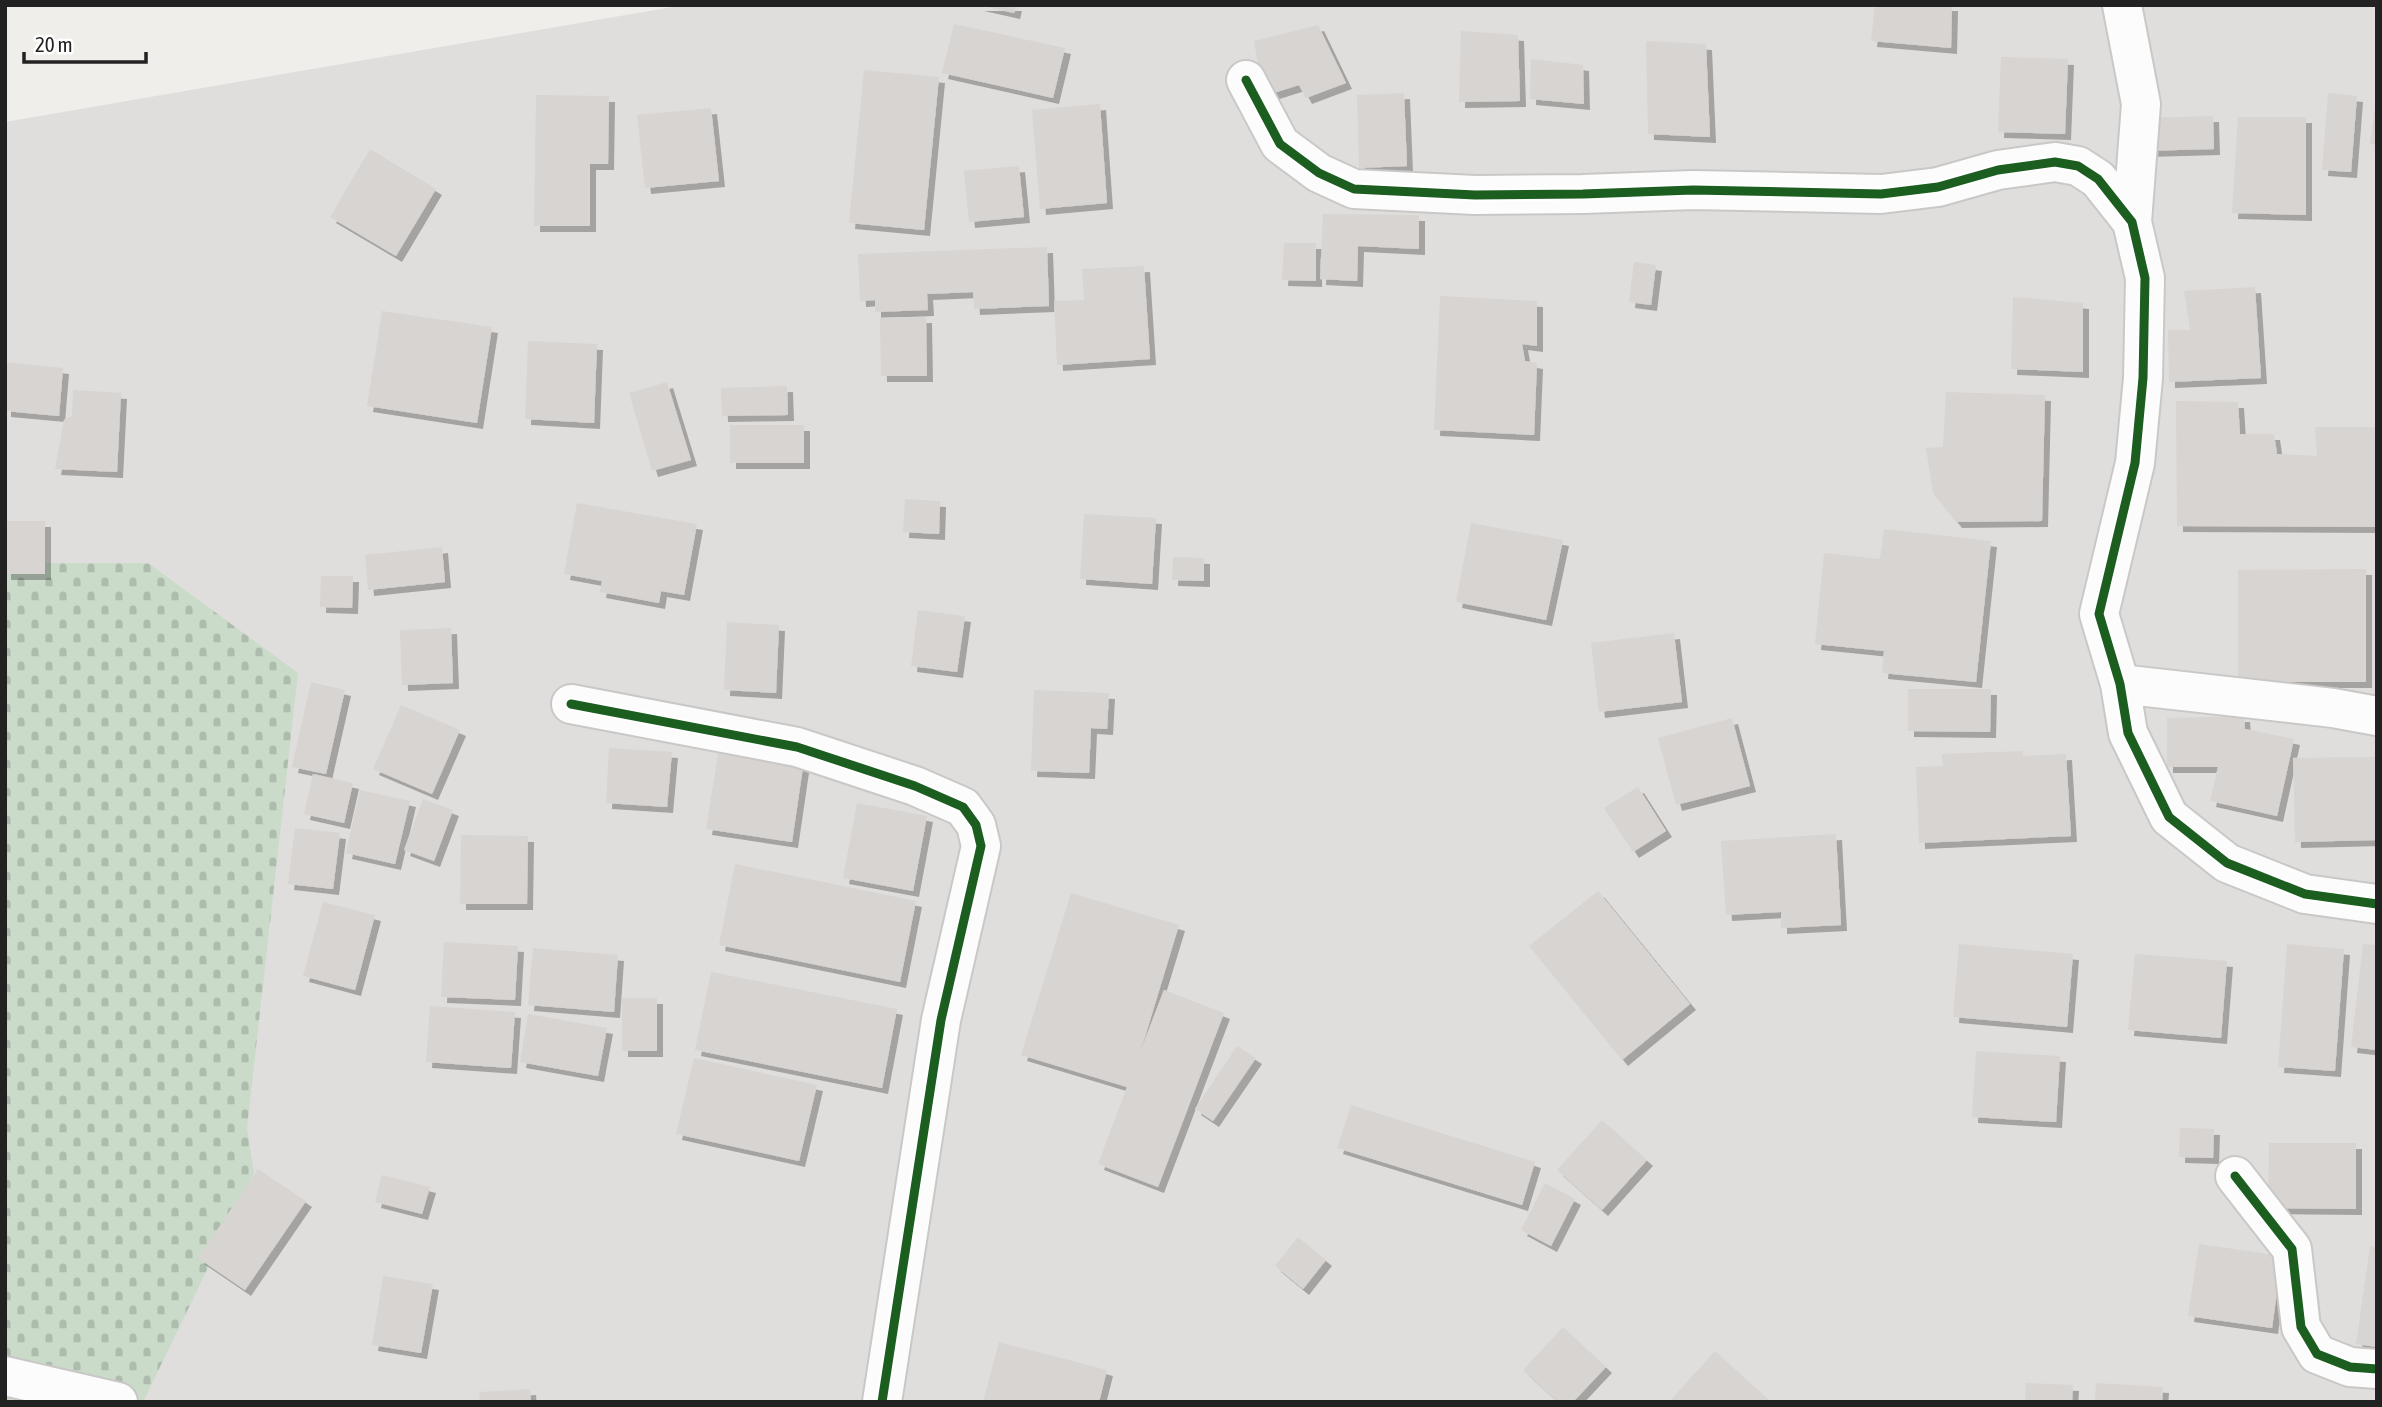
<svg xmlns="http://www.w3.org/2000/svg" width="2382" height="1407" font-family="'Asap Condensed',sans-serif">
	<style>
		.residential { fill: #dfdedc }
		.cemetery { fill: url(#cemetery-stones) }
		.building { fill: #d7d4d2; filter: url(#shadow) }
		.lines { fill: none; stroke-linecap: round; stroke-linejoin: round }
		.street-casing { stroke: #c9c8c7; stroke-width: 42 }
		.street { stroke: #fdfcfc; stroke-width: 38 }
		.cycleway-casing { stroke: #fff; stroke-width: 13 }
		.cycleway { stroke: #1b5e20; stroke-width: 9 }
	</style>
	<defs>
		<pattern id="cemetery-stones" width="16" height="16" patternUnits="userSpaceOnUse" patternTransform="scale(1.75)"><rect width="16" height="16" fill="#cadbca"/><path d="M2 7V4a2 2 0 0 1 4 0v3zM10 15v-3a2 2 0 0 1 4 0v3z" fill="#adbcad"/></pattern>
		<filter id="shadow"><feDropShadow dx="6" dy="6" stdDeviation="0" flood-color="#0004"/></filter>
	</defs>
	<rect width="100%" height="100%" fill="#f0eeeb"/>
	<path class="residential" d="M684 5H2377V1402H5V122Z"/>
	<path class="cemetery" d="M5 563H148L298 673 247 1128 254 1173 143 1402H5Z"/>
	<path class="building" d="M978 5H1016L1014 13Z
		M1875 5H1952L1951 48 1871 41Z
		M954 24 1065 48 1053 98 942 73Z
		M1318 25 1346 83 1306 98 1299 85 1264 96 1254 41Z
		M1461 31 1518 35 1520 101 1459 102Z
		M1646 41 1706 44 1710 137 1648 134Z
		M2001 57 2068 59 2065 134 1998 132Z
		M1531 59 1583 65 1584 104 1530 99Z
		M864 70 939 77 924 230 849 223Z
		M1404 93 1407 166 1359 168 1357 95Z
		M2328 93 2357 96 2351 172 2322 170Z
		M536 95 609 96 608 164H590V226H534Z
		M1100 104 1107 203 1040 209 1032 110Z
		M2375 107H2377V145L2370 144Z
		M711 108 719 181 645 188 637 115Z
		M2213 116 2214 149 2142 151 2141 118Z
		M2238 117H2306V215L2232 213Z
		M370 149 436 189 396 256 330 217Z
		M1019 166 1024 217 969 222 964 171Z
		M1323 214 1419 215V249L1358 246 1357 281 1320 279Z
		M1284 243H1316V281L1282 280Z
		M1047 247 1049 306 974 309 973 292 927 294 928 310 875 312V300L860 301 858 254Z
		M1634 262 1656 265 1651 305 1629 302Z
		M1144 266 1150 359 1057 365 1054 301 1084 300 1082 269Z
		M2255 287 2261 378 2169 382 2168 330H2190L2184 291Z
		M1440 296 1537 301V346L1522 344 1525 361 1537 363 1534 435 1434 430Z
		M2013 297 2083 303V372L2011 369Z
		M382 311 492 327 477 423 367 406Z
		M926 317 927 376H881L880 318Z
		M528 341 597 344 594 423 525 419Z
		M5 362 63 368 59 416 5 411Z
		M667 382 691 460 652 471 629 393Z
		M787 386 788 415 722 416 721 388Z
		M73 390 121 393 117 472 55 469 64 420 72 416Z
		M1946 392 2045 395 2042 521 1956 522 1933 493 1926 448 1943 447Z
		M2176 401 2238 402 2240 434H2274L2277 454 2317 456 2315 427H2377V527L2177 526Z
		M730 425H804V463H730Z
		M905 499 940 501 939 534 903 532Z
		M577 503 697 524 684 595 661 591 659 603 600 592 602 581 564 574Z
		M1084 514 1156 518 1152 584 1080 579Z
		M5 521H45V574H5Z
		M1471 523 1563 540 1546 620 1456 602Z
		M1884 529 1991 541 1976 682 1882 673 1884 651 1815 644 1824 553 1880 559Z
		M442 547 445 582 368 590 365 555Z
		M1173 557 1204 558V581L1172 580Z
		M2366 569V682H2238V570Z
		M321 576H353L352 608 320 607Z
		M918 610 965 616 957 672 911 666Z
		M727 622 779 625 776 693 724 690Z
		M451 628 453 683 402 685 400 630Z
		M1674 633 1682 702 1599 712 1591 643Z
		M311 682 345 690 326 774 292 767Z
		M1908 689H1991L1990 732 1908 731Z
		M1034 690 1109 693 1107 729 1091 728 1089 773 1031 771Z
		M401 705 460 730 432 794 373 769Z
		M2244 716 2245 729 2294 739 2277 816 2210 801 2218 767H2167V718Z
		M1732 718 1750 786 1676 805 1658 738Z
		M609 748 672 752 667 807 606 803Z
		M719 748 804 760 792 842 706 829Z
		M2023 751V756L2066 754 2071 836 1919 843 1916 767 1943 766 1942 754Z
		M2377 757V840L2295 842 2293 758Z
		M313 774 353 783 344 823 304 814Z
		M1638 787 1666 831 1633 852 1604 808Z
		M360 790 410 801 395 864 346 853Z
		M423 799 453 810 434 861 404 850Z
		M857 803 927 816 913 891 843 878Z
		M295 828 340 833 333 889 288 884Z
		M1836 834 1841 925 1781 928V912L1726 915 1721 841Z
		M461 835 528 836 527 904H460Z
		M735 864 916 901 900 982 719 945Z
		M1598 891 1690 1004 1622 1060 1529 946Z
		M1071 893 1179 925 1141 1050 1164 990 1224 1013 1158 1187 1098 1164 1127 1087 1021 1055Z
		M323 902 375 915 355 990 303 976Z
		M444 942 518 946 515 1000 441 997Z
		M1959 944 2073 954 2067 1027 1953 1017Z
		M2287 944 2344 949 2335 1071 2278 1067Z
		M2363 944 2377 945V1050L2351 1047Z
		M533 948 618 955 614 1012 528 1005Z
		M2135 954 2227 961 2221 1038 2128 1030Z
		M711 972 897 1009 882 1088 695 1050Z
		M622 998H657V1051H622Z
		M430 1006 515 1012 511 1068 426 1062Z
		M528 1014 607 1028 598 1076 520 1062Z
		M1237 1046 1256 1058 1213 1121 1195 1109Z
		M1976 1051 2060 1056 2056 1122 1972 1117Z
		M694 1058 817 1085 799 1161 676 1134Z
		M1351 1105 1535 1162 1522 1205 1337 1148Z
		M1602 1120 1647 1160 1602 1210 1557 1170Z
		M2180 1128 2214 1129 2213 1158 2179 1157Z
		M2269 1143H2356V1209L2268 1208Z
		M258 1169 306 1201 245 1290 198 1258Z
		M382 1175 430 1187 422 1214 375 1202Z
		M1545 1183 1575 1199 1551 1246 1521 1230Z
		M1298 1237 1326 1260 1303 1289 1275 1266Z
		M2199 1244 2282 1256 2272 1328 2188 1316Z
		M2370 1246 2377 1247V1347L2356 1344Z
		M383 1276 433 1284 421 1353 372 1345Z
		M1563 1327 1606 1367 1573 1402H1558L1523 1370Z
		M999 1342 1107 1370 1099 1402H983Z
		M1715 1351 1771 1402H1669Z
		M2026 1383 2073 1385 2072 1402H2025Z
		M2096 1383 2163 1387 2162 1402H2095Z
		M530 1389 531 1402H480L479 1392Z"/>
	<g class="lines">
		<defs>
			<path id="street" d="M2122 5 2141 104 2132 222
				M1246 80 1280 144 1319 173 1354 189 1475 195 1583 194 1693 190 1881 194 1938 187 1998 170 2055 162 2078 166 2098 179 2132 222 2145 278 2143 378 2135 463 2099 614 2120 684 2128 733 2169 817 2227 863 2305 894 2377 904
				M2120 684 2333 708 2377 716
				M571 704 797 747 915 786 963 807 976 825 981 846 941 1020 882 1402
				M2235 1176 2292 1249 2301 1327 2317 1354 2350 1367 2377 1369
				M5 1376 118 1402"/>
		</defs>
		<use href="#street" class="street-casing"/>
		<use href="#street" class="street"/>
		<defs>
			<path id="cycleway" d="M1246 80 1280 144 1319 173 1354 189 1475 195 1583 194 1693 190 1881 194 1938 187 1998 170 2055 162 2078 166 2098 179 2132 222 2145 278 2143 378 2135 463 2099 614 2120 684 2128 733 2169 817 2227 863 2305 894 2377 904
				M571 704 797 747 915 786 963 807 976 825 981 846 941 1020 882 1402
				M2235 1176 2292 1249 2301 1327 2317 1354 2350 1367 2377 1369"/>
		</defs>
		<use href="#cycleway" class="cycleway-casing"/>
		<use href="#cycleway" class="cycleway"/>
	</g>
	<rect width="2382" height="1407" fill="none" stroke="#222222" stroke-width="14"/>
	<path d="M24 52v10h122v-10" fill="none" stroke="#222222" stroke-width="3.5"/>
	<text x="35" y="52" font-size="21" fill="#222222" stroke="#ffffff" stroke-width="5" paint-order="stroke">20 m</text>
</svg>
